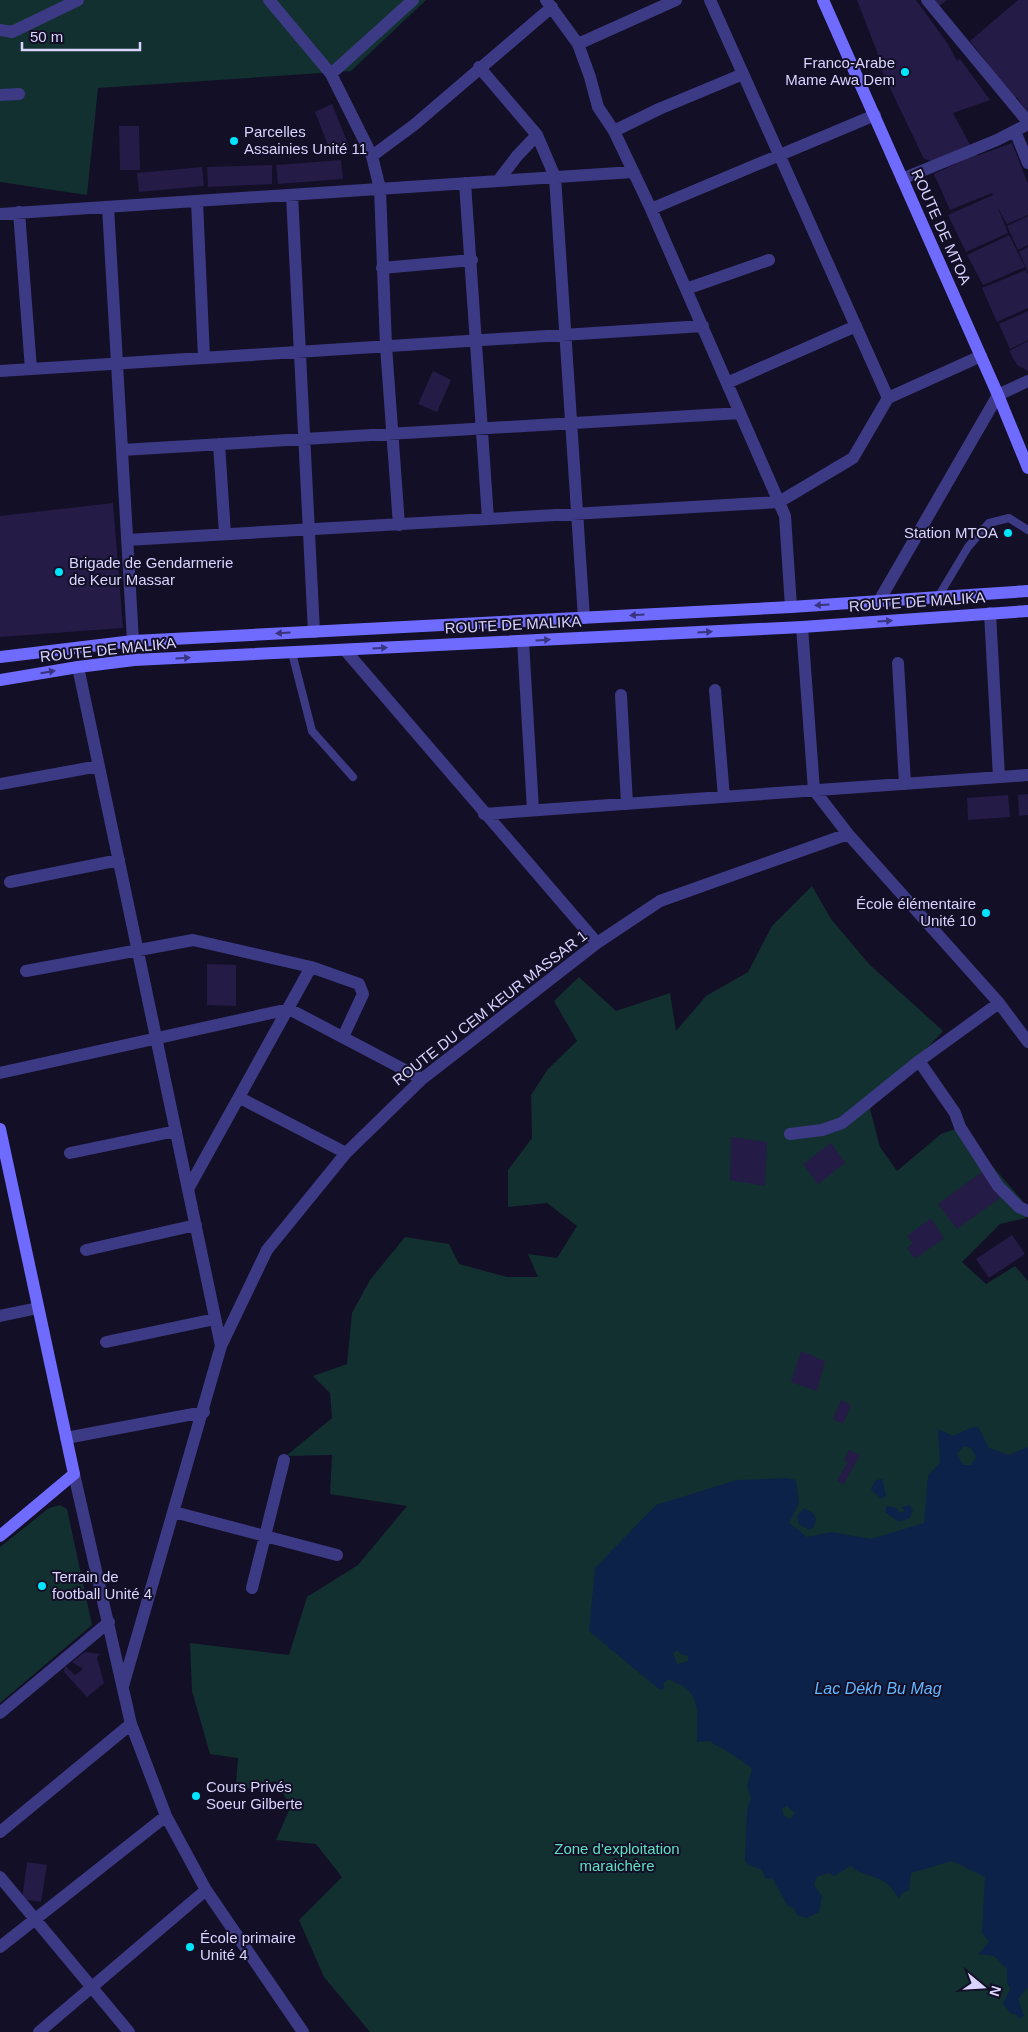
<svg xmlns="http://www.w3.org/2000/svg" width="1028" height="2032" font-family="Helvetica,sans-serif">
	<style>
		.green { fill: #12302f }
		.water { fill: #0c2248; fill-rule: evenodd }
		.building { fill: #241b47 }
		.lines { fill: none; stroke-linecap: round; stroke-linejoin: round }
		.lane { stroke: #3d3a85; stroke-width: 8 }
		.street { stroke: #3d3a85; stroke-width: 12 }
		.secondary { stroke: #6f6bff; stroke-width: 12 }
		.oneway { fill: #38347d }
		.poi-dot { fill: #00e5ff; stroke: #130f26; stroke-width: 2 }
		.labels { text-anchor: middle; stroke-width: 4; stroke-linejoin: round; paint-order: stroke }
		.poi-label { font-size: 15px; fill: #d9d4ff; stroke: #130f26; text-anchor: start }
		.street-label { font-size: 15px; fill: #d9d4ff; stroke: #130f26 }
		.park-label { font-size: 15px; fill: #5fe0c0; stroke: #130f26 }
		.water-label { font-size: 16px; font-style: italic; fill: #62b6ff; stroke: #130f26 }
	</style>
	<rect width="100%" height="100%" fill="#130f26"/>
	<path class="green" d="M0 0H426L351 71 98 88 87 195 0 182Z
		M812 886 831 919 869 964 943 1031 870 1109 880 1147 897 1171 941 1134 959 1128 1022 1200 1026 1218 1000 1224 962 1262 986 1284 1015 1266 1028 1281V2032H370L324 1977 299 1920 342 1877 316 1844 276 1840 291 1806 275 1781 250 1789 236 1784 238 1758 210 1754 192 1691 190 1643 289 1655 307 1597 358 1565 407 1506 330 1494 332 1455 286 1456 332 1418 330 1393 313 1376 347 1364 352 1313 370 1280 405 1237 449 1244 459 1264 507 1277H538L528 1254 557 1258 577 1226 547 1203 508 1207V1170L532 1138 531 1095 548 1069 577 1041 554 1001 579 977 616 1011 670 993 676 1031 706 996 748 972 772 926Z
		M60 1505 67 1509 92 1625 0 1703V1547L49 1508Z"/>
	<path class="water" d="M978 1427 989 1448 1009 1455 1028 1447V1987L1018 1999 1024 2016 1019 2019 1017 2015 1010 2013 1003 2003 1010 1989 1007 1982V1969L994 1956 978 1954 989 1942 982 1933 985 1877 952 1861 911 1873 909 1890 902 1893 899 1899C888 1879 880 1880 860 1872 855 1871 855 1868 850 1866L835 1876 828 1873 817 1877 814 1885 822 1896 819 1912 807 1918 797 1915 794 1908 788 1906 772 1878 766 1879 761 1869 748 1865 745 1860 747 1811 751 1798 747 1786 752 1770C748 1763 721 1747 713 1744L711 1741 697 1742C696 1723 703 1699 683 1686 678 1683 674 1683 669 1679L663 1684 665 1688 660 1690 589 1631 595 1568 656 1505 737 1480 786 1478 796 1480 799 1503 789 1523 807 1537 831 1532 871 1539 924 1523 928 1476 940 1462 938 1429 953 1436 970 1428ZM964 1446 971 1448 976 1457 971 1465H963L957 1454ZM678 1650 680 1654 688 1656V1661L677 1664 673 1653ZM787 1806 795 1813 791 1819 784 1816 782 1809Z
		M882 1479 886 1496 881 1499 871 1489 876 1480Z
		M910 1505 913 1511 910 1518 899 1522 885 1512 887 1506 897 1508 899 1513 904 1511 902 1507Z
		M804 1508 814 1514 816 1519 814 1527 809 1530 799 1524 797 1516Z"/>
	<path class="building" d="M857 0H916L948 44 957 61 960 59 990 100 953 113 970 145 935 162 924 159 876 59 879 57Z
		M934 0H947L939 6Z
		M1018 0H1028V113L1017 97 1012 101 982 62 985 60 970 41Z
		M332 104 349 146 331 153 315 112Z
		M119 126H139L140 170H120Z
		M1012 143 1028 184V215L1007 224 998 208 1008 233 966 252 948 215 993 195 992 193 950 210 934 174 976 154 977 156Z
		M341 160 343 179 278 184 276 165Z
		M272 165V184L208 187 207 167Z
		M202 167 204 186 139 192 137 173Z
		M1028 216V245L1018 250 1007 226Z
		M1009 235 1025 267 983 285 967 255Z
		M1028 247V272L1019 252Z
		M1026 270 1028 274V308L997 322 982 288Z
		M1028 311V340L1010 349 999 324Z
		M1028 341V371L1017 365 1009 351Z
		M433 371 451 380 437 412 418 404Z
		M113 503 123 628 0 637V516Z
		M1028 794V815L1019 816 1018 795Z
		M1008 795 1010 817 968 820 967 798Z
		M207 964 236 965V1006L207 1005Z
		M731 1137 767 1142 765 1186 730 1180Z
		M831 1143 845 1163 818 1184 803 1164Z
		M982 1172 1000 1198 957 1229 938 1204Z
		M931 1218 944 1238 915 1259 907 1248 913 1243 907 1236Z
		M1012 1235 1025 1254 989 1278 976 1259Z
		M801 1351 825 1361 817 1391 791 1382Z
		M841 1400 851 1405 843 1424 833 1419Z
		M849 1450 860 1455 843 1485 837 1480 848 1462 844 1460Z
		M85 1652 100 1654 97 1658 104 1683 87 1697 64 1672 65 1666 75 1675 83 1669 72 1662Z
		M27 1862 47 1865 41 1902 22 1899Z"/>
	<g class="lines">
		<path class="lane" d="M938 597 968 547 989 523 1009 518 1028 530
			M292 653 312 731 353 777"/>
		<path class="street" d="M269 0 331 74 372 156
			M546 0 578 44 590 77 598 107 614 131 651 209 785 516 791 607
			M710 0 888 398
			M927 0 1028 122
			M0 30 12 32 78 0
			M578 44 676 0
			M479 67 537 135 555 177 584 618
			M331 74 413 0
			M0 95 19 94
			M614 131 659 109 743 74
			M1015 131 1028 163
			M902 179 997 140 1028 124
			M498 181 517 156 537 135
			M465 183 488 519
			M292 195 314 632
			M197 201 204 358
			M108 207 133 641
			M651 209 875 115
			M19 212 31 369
			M0 214 633 172
			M382 268 472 260
			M686 289 769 260
			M0 371 703 326
			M727 383 856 326
			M219 444 225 534
			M122 450 740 413
			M399 525 386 346 380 189 372 156 414 125 552 7
			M127 540 779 502 853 458 888 398 981 356
			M879 601 998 395 1028 381
			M990 613 999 777
			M802 627 814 790 848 834 999 1003 1028 1042
			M523 641 533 810
			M345 650 597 943
			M898 663 905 784
			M78 667 221 1346
			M715 690 724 797
			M621 695 627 804
			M0 784 99 766
			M484 814 1028 775
			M10 882 119 860
			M26 971 193 940 311 967 359 984 363 994 343 1037
			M919 1061 955 1113 960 1127 998 1186 1019 1207 1028 1211
			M0 1073 289 1009 422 1079
			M240 1098 346 1153
			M790 1134 822 1130 842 1123 919 1061 999 1003
			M70 1153 176 1131
			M188 1189 311 967
			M86 1250 196 1225
			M0 1316 38 1308
			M106 1342 215 1319
			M66 1438 204 1412
			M74 1474 131 1724 166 1816 206 1890 303 2032
			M174 1512 337 1555
			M252 1588 284 1460
			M123 1686 221 1346 267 1250 346 1153 422 1079 597 943 660 901 848 834
			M0 1713 109 1622
			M0 1832 131 1724
			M0 1877 129 2032
			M0 1947 166 1816
			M39 2032 206 1890"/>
		<path class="secondary" d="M823 0 998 395 1028 468
			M0 657 133 641 791 607 1028 591
			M0 680 78 667 134 660 802 627 1028 611
			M0 1129 74 1474 0 1536"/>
	</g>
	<defs><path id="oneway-solid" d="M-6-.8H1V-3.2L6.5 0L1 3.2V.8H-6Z" transform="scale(1.25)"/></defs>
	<g class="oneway">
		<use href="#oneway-solid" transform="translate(822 605) rotate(176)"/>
		<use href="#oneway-solid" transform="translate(637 615) rotate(177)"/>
		<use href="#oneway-solid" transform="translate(885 621) rotate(-4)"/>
		<use href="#oneway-solid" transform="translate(705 632) rotate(-3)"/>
		<use href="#oneway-solid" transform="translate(283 633) rotate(177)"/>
		<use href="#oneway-solid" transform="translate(543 640) rotate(-3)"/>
		<use href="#oneway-solid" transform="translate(380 648) rotate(-3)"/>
		<use href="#oneway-solid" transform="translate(183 658) rotate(-3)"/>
		<use href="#oneway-solid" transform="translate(48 672) rotate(-10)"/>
	</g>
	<g class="poi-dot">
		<circle cx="905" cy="72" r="5"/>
		<circle cx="234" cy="141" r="5"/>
		<circle cx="1008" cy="533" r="5"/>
		<circle cx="59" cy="572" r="5"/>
		<circle cx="986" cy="913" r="5"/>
		<circle cx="42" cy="1586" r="5"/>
		<circle cx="196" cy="1796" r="5"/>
		<circle cx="190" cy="1947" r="5"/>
	</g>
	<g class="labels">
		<g class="poi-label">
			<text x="895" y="68" text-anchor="end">Franco-Arabe<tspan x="895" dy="17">Mame Awa Dem</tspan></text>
			<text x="244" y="137">Parcelles<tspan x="244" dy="17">Assainies Unité 11</tspan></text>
			<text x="998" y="538" text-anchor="end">Station MTOA</text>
			<text x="69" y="568">Brigade de Gendarmerie<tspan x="69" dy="17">de Keur Massar</tspan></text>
			<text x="976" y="909" text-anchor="end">École élémentaire<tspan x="976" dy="17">Unité 10</tspan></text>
			<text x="52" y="1582">Terrain de<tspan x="52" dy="17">football Unité 4</tspan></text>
			<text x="206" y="1792">Cours Privés<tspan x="206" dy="17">Soeur Gilberte</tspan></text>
			<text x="200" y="1943">École primaire<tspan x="200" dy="17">Unité 4</tspan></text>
		</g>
		<g class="street-label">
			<text transform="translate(941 227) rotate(66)" y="5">ROUTE DE MTOA</text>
			<text transform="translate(917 602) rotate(-4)" y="5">ROUTE DE MALIKA</text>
			<text transform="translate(513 625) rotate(-3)" y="5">ROUTE DE MALIKA</text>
			<text transform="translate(108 650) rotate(-6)" y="5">ROUTE DE MALIKA</text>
			<text transform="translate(490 1008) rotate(-38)" y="5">ROUTE DU CEM KEUR MASSAR 1</text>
		</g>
		<g class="park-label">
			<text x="617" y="1854">Zone d'exploitation<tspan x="617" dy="17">maraichère</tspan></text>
		</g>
		<g class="water-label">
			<text x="878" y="1694">Lac Dékh Bu Mag</text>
		</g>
	</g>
	<g transform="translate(983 1987) rotate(108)" stroke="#130f26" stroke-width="4" paint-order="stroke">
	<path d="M0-4L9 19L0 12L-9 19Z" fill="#d9d4ff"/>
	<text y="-8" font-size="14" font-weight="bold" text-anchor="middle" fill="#d9d4ff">N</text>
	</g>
	<path d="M22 42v8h118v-8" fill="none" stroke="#d9d4ff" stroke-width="2.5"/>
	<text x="30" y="42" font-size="15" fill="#d9d4ff" stroke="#130f26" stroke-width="4" paint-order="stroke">50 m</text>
</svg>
